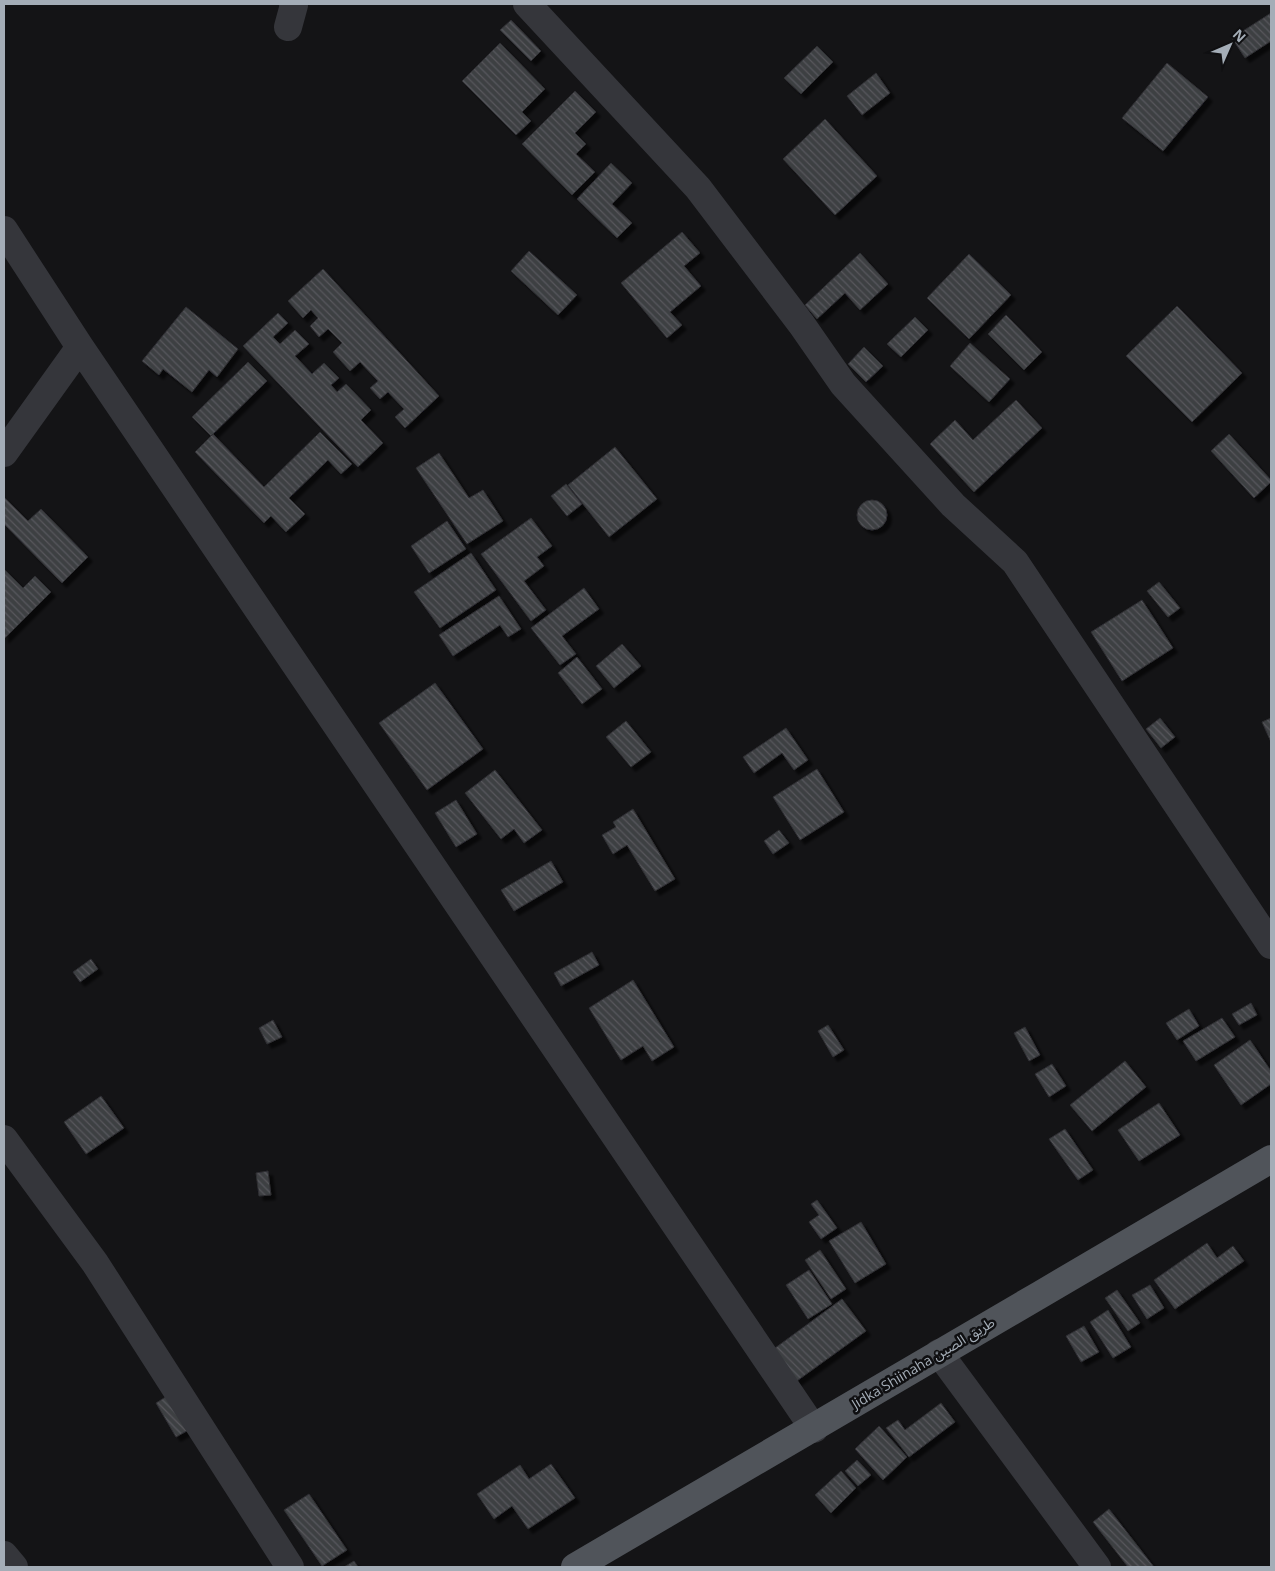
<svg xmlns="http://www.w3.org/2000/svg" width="1275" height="1571" font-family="'Open Sans','Noto Sans Arabic',sans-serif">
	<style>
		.building { fill: url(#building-back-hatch); stroke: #2e2e32; filter: url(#shadow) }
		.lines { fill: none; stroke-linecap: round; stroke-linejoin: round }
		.minor { stroke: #35363b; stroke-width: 28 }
		.major { stroke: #50545a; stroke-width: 28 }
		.labels { text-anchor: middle; stroke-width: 5; stroke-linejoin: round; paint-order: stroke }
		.street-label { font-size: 14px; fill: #a4adb7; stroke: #0f0f11 }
	</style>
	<defs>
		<pattern id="building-back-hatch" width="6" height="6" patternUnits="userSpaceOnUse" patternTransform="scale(1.25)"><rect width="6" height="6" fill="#3e3f43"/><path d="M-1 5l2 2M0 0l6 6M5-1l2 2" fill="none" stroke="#57585c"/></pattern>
		<filter id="shadow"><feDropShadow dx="4.5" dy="4.5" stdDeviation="1" flood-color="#0009"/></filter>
	</defs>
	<rect width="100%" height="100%" fill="#141416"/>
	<path class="building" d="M1271 13V41L1245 58 1232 38Z
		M511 20 541 51 531 61 500 30Z
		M500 43 545 89 522 112 531 121 516 135 462 81Z
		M817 46 833 62 801 94 784 78Z
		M1167 63 1208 97 1163 151 1122 118Z
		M876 73 890 93 862 115 847 96Z
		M575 91 596 112 575 133 586 144 576 154 595 172 572 195 522 144Z
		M825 119 877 176 835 215 783 159Z
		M611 163 632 183 612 204 632 223 617 238 577 199Z
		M682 232 700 253 684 266 701 286 670 312 682 325 667 338 621 283Z
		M529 251 577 295 558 315 511 271Z
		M860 253 888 284 860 310 845 293 817 319 805 305Z
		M969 254 1011 295 969 339 927 298Z
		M323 269 439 396 405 428 395 417 404 409 388 392 380 399 370 388 378 381 360 362 350 371 333 352 342 343 328 329 319 337 310 326 318 318 311 310 303 318 288 301Z
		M1177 306 1242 373 1192 422 1126 356Z
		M186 307 238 349 217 377 209 370 192 392 163 369 159 375 142 361Z
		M278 313 288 323 273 337 280 344 295 330 309 344 295 356 312 374 324 363 339 378 331 385 337 392 346 384 371 410 361 420 383 443 358 467 243 346Z
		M1006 315 1042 352 1024 370 988 334Z
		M915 317 928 330 901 357 887 344Z
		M970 343 1010 379 989 402 950 366Z
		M864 347 883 366 866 382 848 364Z
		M248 362 267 381 211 436 192 417Z
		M1016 400 1042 428 974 492 930 444 955 420 973 440Z
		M320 432 352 464 341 474 328 460 289 498 305 514 286 532 271 516 264 523 195 452 213 434 264 487Z
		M1229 434 1271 480V482L1254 498 1211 451Z
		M615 447 657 499 609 537 568 485Z
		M439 453 469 498 483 490 503 521 467 544 416 468Z
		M566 484 582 504 567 516 551 496Z
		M4 497 28 521 41 509 88 557 62 583 4 524Z
		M857 515a15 15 0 1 1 30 0a15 15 0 1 1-30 0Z
		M531 518 552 546 537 557 544 566 524 581 546 610 531 621 481 554Z
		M447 521 466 549 429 573 411 546Z
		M471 553 496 590 440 628 414 592Z
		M4 569 23 588 35 576 51 592 4 639Z
		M1159 582 1180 608 1168 617 1147 591Z
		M584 588 599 609 562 636 576 654 560 665 531 628Z
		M499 596 521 629 508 637 500 625 453 656 439 635Z
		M1142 600 1173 648 1122 681 1091 632Z
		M622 644 641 666 614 688 596 666Z
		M577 657 602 689 582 704 558 673Z
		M435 683 483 749 427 790 379 723Z
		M1160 718 1175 737 1161 748 1146 729Z
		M1271 718V742L1262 722Z
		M626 721 651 752 631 767 606 737Z
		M786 728 808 760 794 770 782 753 754 773 743 757Z
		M817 769 844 812 800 840 773 797Z
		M495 770 542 830 524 843 514 829 501 839 465 793Z
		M456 800 477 834 456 847 435 813Z
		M633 809 675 879 655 891 627 845 613 854 602 835 616 827 613 822Z
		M779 830 789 843 773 854 764 841Z
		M551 861 563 882 514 911 501 890Z
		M592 952 599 965 561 986 554 973Z
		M91 959 98 969 80 982 73 972Z
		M633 980 674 1047 652 1061 643 1046 621 1060 589 1008Z
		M1251 1003 1257 1015 1239 1025 1232 1014Z
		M1189 1009 1199 1026 1177 1040 1166 1023Z
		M1222 1018 1235 1037 1196 1061 1183 1041Z
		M273 1020 282 1037 267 1044 259 1028Z
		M828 1025 844 1050 833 1057 818 1031Z
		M1025 1027 1040 1055 1029 1061 1014 1033Z
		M1250 1040 1271 1071V1084L1241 1105 1214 1065Z
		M1125 1061 1146 1087 1092 1131 1070 1105Z
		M1052 1064 1066 1086 1049 1097 1035 1074Z
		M101 1096 124 1128 86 1154 64 1122Z
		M1159 1103 1180 1135 1139 1161 1118 1130Z
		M1065 1129 1093 1170 1078 1180 1049 1139Z
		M268 1171 271 1195 259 1196 256 1173Z
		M817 1200 837 1228 821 1239 809 1222 819 1215 811 1204Z
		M861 1222 886 1264 855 1283 829 1241Z
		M1207 1243 1217 1258 1233 1246 1244 1261 1175 1309 1154 1280Z
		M820 1250 846 1289 831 1299 805 1260Z
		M809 1270 832 1304 808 1319 786 1285Z
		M1150 1285 1164 1308 1147 1319 1132 1295Z
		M1117 1290 1140 1323 1128 1331 1105 1298Z
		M842 1299 866 1331 794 1383 771 1351Z
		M1108 1310 1131 1347 1113 1358 1090 1322Z
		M1084 1326 1099 1352 1081 1362 1066 1336Z
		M172 1393 192 1428 176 1437 156 1403Z
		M941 1403 955 1422 909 1457 886 1428 898 1420 905 1430Z
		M879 1426 907 1457 883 1480 855 1449Z
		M857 1460 871 1475 858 1486 845 1471Z
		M551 1464 575 1498 528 1529 512 1506 494 1519 477 1494 520 1465 529 1479Z
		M841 1471 856 1488 831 1513 815 1495Z
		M309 1494 347 1550 322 1566 284 1510Z
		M1109 1509 1154 1567H1128L1093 1522Z
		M354 1561 358 1567H344Z"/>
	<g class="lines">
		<path class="minor" d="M527 4 698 188 802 325 843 384 953 505 1015 562 1271 945
			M288 27 294 5 293 4
			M4 230 80 347 814 1429
			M4 453 80 347
			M4 1139 95 1263 290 1567
			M939 1353 1097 1567
			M4 1555 14 1567"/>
		<path class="major" d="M575 1567C808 1432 1039 1295 1271 1159"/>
	</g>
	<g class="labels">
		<g class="street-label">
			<text transform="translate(923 1363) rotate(-31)" y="5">Jidka Shiinaha طريق الصين</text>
		</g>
	</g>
	<rect width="1275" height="1571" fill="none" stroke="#a4adb7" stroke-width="10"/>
	<g transform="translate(1230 45) rotate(45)" stroke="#0f0f11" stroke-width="4" paint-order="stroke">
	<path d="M0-4L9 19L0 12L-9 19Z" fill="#a4adb7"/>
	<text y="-8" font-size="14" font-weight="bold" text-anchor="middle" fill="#a4adb7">N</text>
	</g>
</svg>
